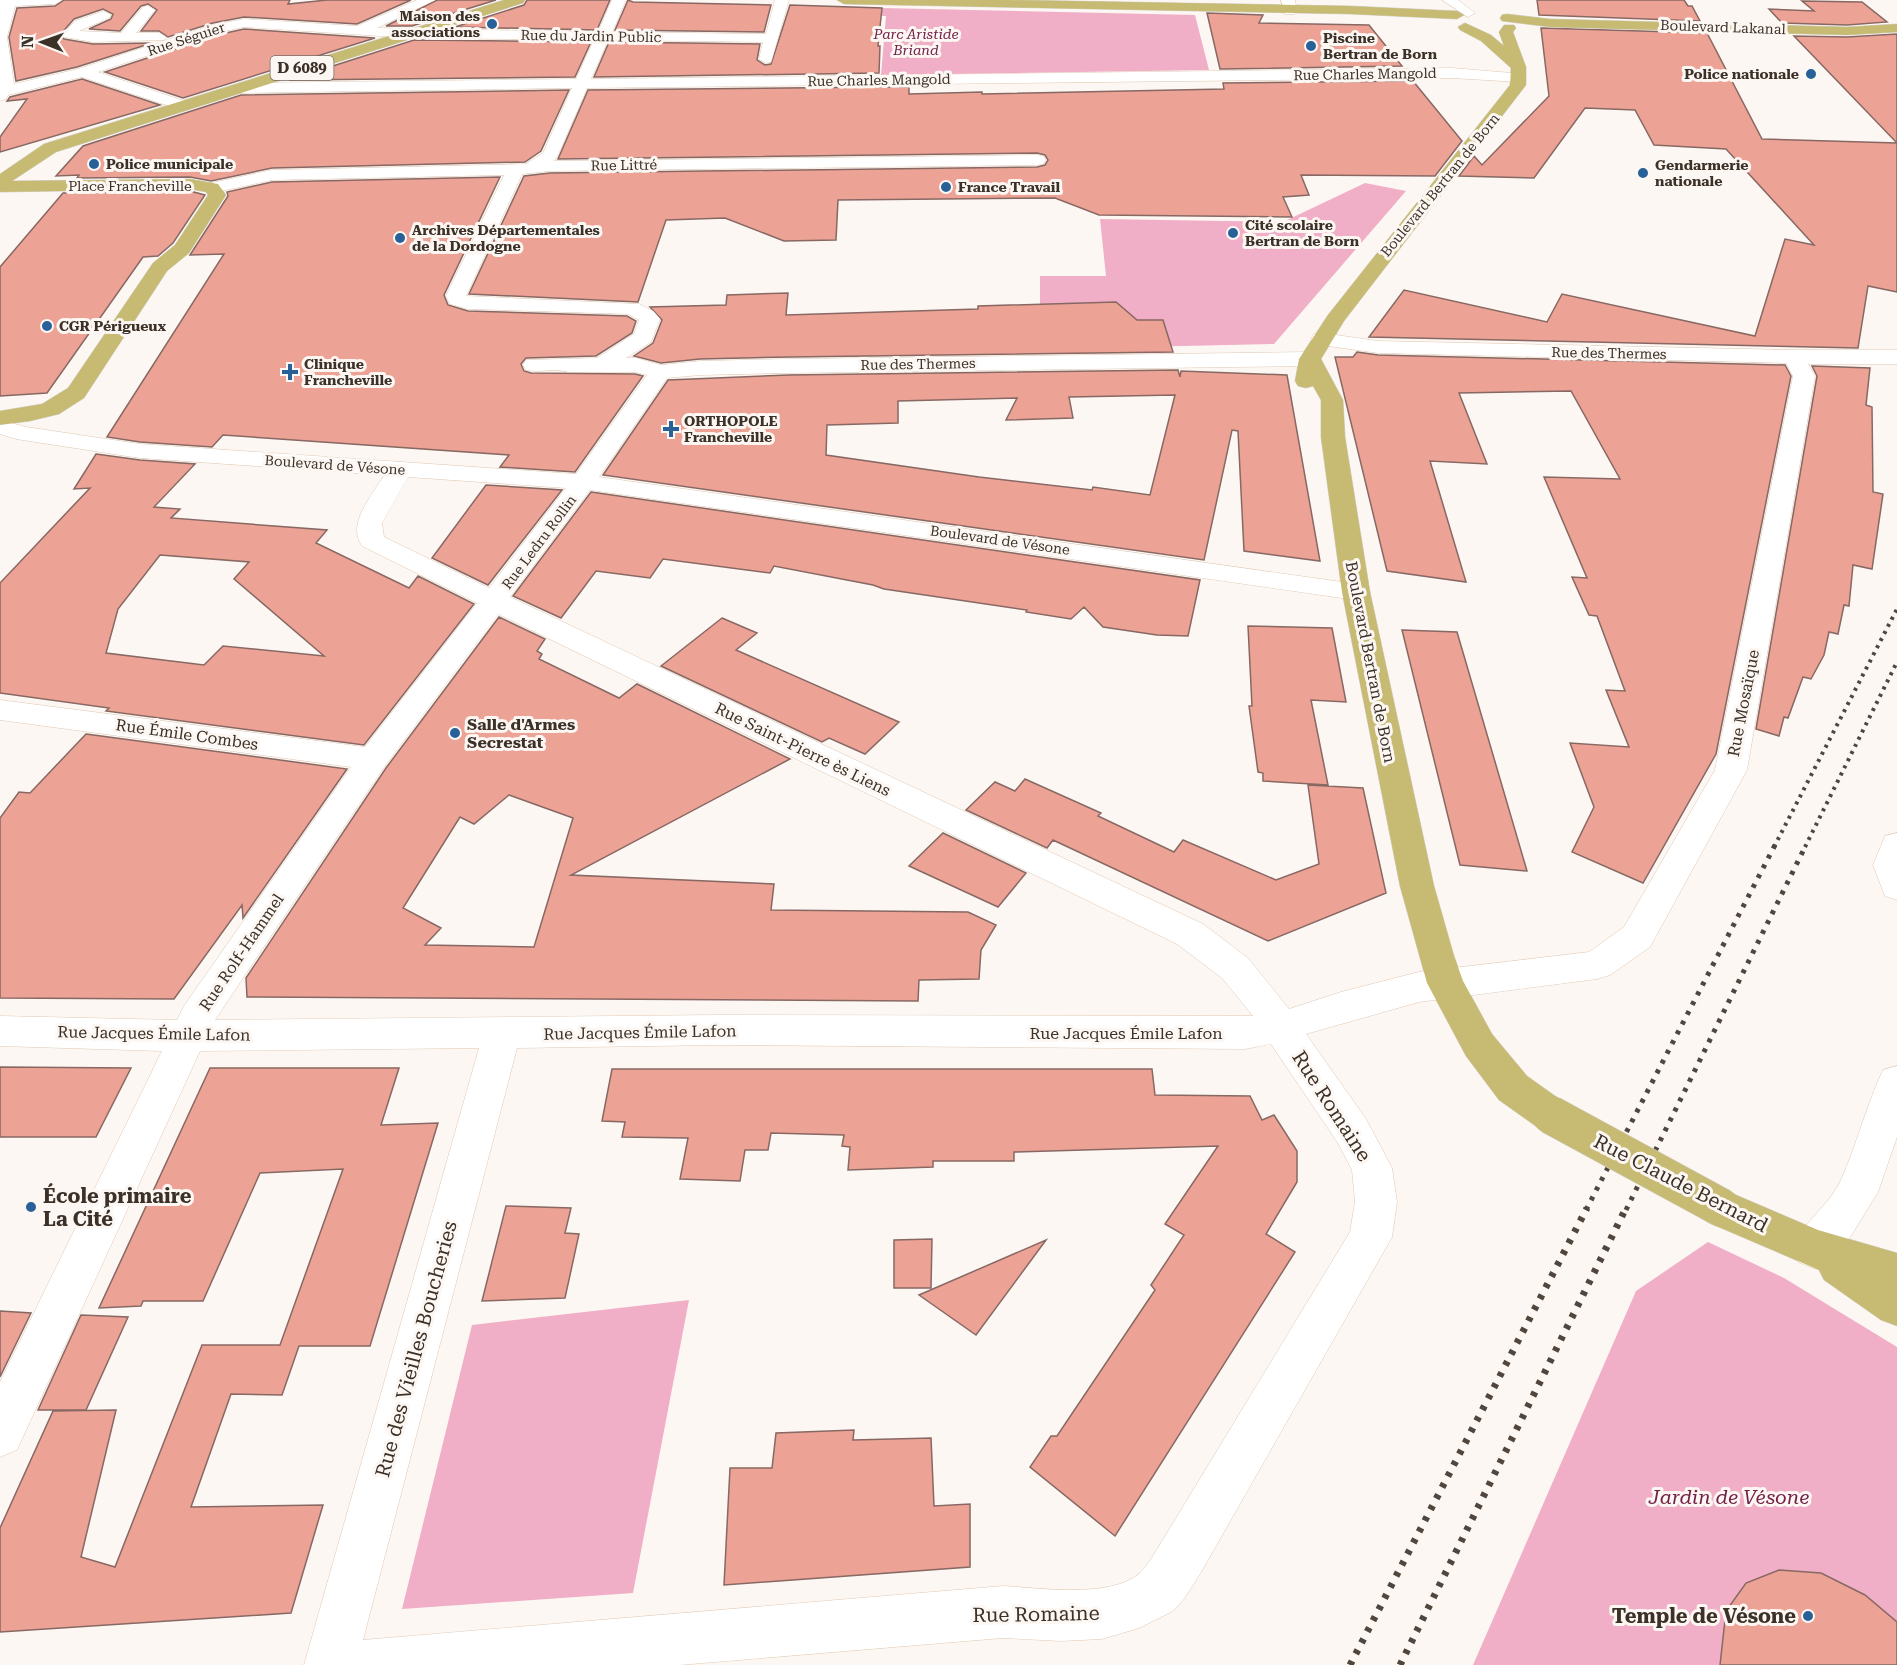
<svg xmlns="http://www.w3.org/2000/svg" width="1897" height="1665" font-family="'Roboto Serif',serif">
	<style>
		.green { fill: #f0afc7 }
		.building { fill: #eda296; stroke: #876863; stroke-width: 1.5; fill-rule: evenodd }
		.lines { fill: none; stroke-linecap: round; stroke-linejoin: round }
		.minor-casing { stroke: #e0c8b2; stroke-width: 1 }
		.major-casing { stroke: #d4d2d0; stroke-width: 1 }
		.minor { fill: #fff; fill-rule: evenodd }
		.major { fill: #c7bb73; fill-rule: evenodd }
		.rail-far2 { stroke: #50463e; stroke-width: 4; stroke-dasharray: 3 5; stroke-linecap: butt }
		.rail-far1 { stroke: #50463e; stroke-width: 5; stroke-dasharray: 4 7; stroke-linecap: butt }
		.rail { stroke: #50463e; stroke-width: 7; stroke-dasharray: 4.5 8; stroke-linecap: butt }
		.major-bridge-casing { stroke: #d4d2d0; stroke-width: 39; stroke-linecap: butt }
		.major-bridge { stroke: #c7bb73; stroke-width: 38 }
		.poi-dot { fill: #276198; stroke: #fdf7f3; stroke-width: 2 }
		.labels { text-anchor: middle; stroke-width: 6; stroke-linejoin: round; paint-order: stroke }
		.far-poi-label { font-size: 14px; font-weight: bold; fill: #3b3128; stroke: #fdf7f3; text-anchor: start }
		.far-street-label { font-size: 14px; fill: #3b3128; stroke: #fdf7f3 }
		.far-park-label { font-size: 14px; font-style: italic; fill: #732149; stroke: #fdf7f3 }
		.shield { fill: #fdf7f3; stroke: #756c65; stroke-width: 1.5 }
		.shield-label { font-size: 15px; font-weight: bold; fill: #3b3128 }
		.street-label { font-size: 16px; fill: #3b3128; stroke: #fdf7f3 }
		.poi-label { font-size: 16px; font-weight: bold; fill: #3b3128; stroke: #fdf7f3; text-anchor: start }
		.near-street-label { font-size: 20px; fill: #3b3128; stroke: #fdf7f3 }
		.near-poi-label { font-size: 20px; font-weight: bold; fill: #3b3128; stroke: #fdf7f3; text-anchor: start }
		.near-park-label { font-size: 20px; font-style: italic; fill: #732149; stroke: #fdf7f3 }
	</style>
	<rect width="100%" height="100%" fill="#fdf7f3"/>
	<path class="green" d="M882 8 1195 15 1209 70 881 75 886 16H881Z
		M1365 183 1406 191 1274 344 1049 349 1040 307V276H1106L1100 219 1283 222Z
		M1708 1242 1784 1278 1897 1347V1665H1473L1636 1291Z
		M689 1300 633 1593 402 1609 472 1325Z"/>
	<path class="building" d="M64 0H290L288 4 327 0H411L357 24 244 17 213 23 168 37 159 31H141L157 10 148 4 141 6 120 31 89 29 111 19 113 14 103 9 74 19 60 35 64 39 93 44 152 43 77 67 16 81 9 37 17 8 55 6Z
		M437 0H496L412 26H386Z
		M527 0H610L597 30 455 27 524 5Z
		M628 0 633 2 771 5 764 32 615 30Z
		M1537 0H1684L1688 6H1692L1700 21 1539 15Z
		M1802 1 1862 2 1887 22 1847 25 1782 23 1769 9 1814 11Z
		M790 5 882 8 878 46H880L879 73 594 77 609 42 760 44 757 60 765 65 771 64Z
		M1207 13 1263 15 1259 23 1369 25 1402 66 1220 69Z
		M1541 28 1707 33 1762 139 1897 143 1794 36 1847 37 1897 34V292L1868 286 1858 348 1369 337 1404 290 1547 322 1562 294 1755 336 1785 239 1814 245 1726 149 1654 145 1635 110 1585 108 1534 178 1459 176 1474 156 1482 165 1549 96Z
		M244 29 375 38 183 98 105 72 217 35Z
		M414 40 591 42 575 77 289 80Z
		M82 79 160 105 0 152V137L27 99 7 101 10 97Z
		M1413 81 1462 141 1435 176 1301 175 1309 195 1283 197 1292 217 1099 215 1055 198 838 200 836 240 784 241 725 218 666 220 638 302 469 294 524 176 550 173 1037 167 1045 165 1048 160 1045 155 1037 153 558 159 588 90 878 87H909V94L982 92V94L1224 89 1223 83Z
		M569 90 541 151 525 162 272 168 211 181 190 177 77 178 79 175 56 176 83 146 241 95Z
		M500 177 444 295 448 305 468 311 627 316 636 321 632 333 596 356 526 358 521 364 524 371 531 373 635 374 643 376 575 472 500 467 509 455 223 435 212 447 140 442 107 437 224 254 190 255 228 196 227 192 272 182Z
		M190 191 205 195 173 243 158 256 143 257 47 393 0 396V267L63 193Z
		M788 293 786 315 978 309V306L1116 302 1137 320H1163L1173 352 789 357 700 359 661 363 634 356 653 343 662 320 650 307 726 305 727 295Z
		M1357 352 1378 355 1785 365 1791 376 1716 754 1643 883 1572 852 1594 807 1570 743 1629 747 1606 690 1625 691 1597 616 1589 615 1572 577 1587 578 1544 477 1620 479 1571 391 1459 393 1487 464 1430 461 1466 582 1387 571 1335 357H1353Z
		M1812 366 1870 368 1866 405 1872 407 1873 492 1883 494 1872 569 1853 565 1849 606 1844 605 1838 634 1829 632 1824 655 1811 679 1803 677 1788 718 1784 717 1779 736 1756 729 1817 376Z
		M1178 370 1180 377 1181 371 1287 375 1320 561 1244 551 1238 431 1232 430 1204 560 603 475 668 380 789 375ZM1175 395 1150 495 1093 487 1092 490 979 477 826 455 827 425 898 423V401L1017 398 1006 420 1073 418 1069 397Z
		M96 454 140 460 195 464 154 507 180 509 171 518 327 530 316 543 409 588 418 576 474 604 364 745 106 711 109 708 0 693V583L90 488 74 489ZM160 555 249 562 234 579 324 656 223 646 204 665 106 653 118 609Z
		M486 485 562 490 488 585 432 558Z
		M591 492 1200 580 1188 636 1157 635 1103 627 1084 607 1071 619 1026 612 1027 610 884 589 873 585 774 566 770 573 663 559 650 578 596 571 561 618 513 596Z
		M499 617 545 639 537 651 542 654 539 659 619 698 637 684 790 759 571 875 774 884 771 910 968 912 996 925 981 950 979 979 919 980 918 1001 247 997 246 978 386 768ZM509 795 573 818 534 947 425 945 441 928 403 908 460 817 474 824Z
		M722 618 757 633 736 650 899 722 865 754 829 738 822 742 661 666Z
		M1248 626 1332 628 1346 702 1311 700 1328 785 1263 781V773L1258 772 1249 706H1252Z
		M1402 630 1457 632 1527 871 1460 865Z
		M86 734 347 769 243 918 242 905 174 999 0 998V818L19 792 30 793Z
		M1025 779 1101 813 1098 816 1174 852 1183 840 1276 880 1319 864 1308 785 1363 788 1386 893 1268 941 1053 840 1047 848 966 810 995 782 1015 791Z
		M943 833 1026 873 998 907 909 866Z
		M0 1067 131 1068 96 1137H0Z
		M210 1068H399L381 1125 438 1123 370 1346H299L282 1395 231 1394 191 1507 323 1505 291 1613 0 1632V1528L53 1411 116 1410 81 1557 115 1567 202 1345H280L343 1169 260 1173 203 1301H143L141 1306 99 1308Z
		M612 1069H1152L1155 1095 1250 1096 1262 1120 1274 1115 1297 1151V1182L1266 1234 1295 1252 1115 1536 1030 1467 1051 1436H1057L1155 1290 1151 1285 1184 1235 1165 1224 1218 1146 1014 1152V1161H933V1167L848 1170 850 1147 842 1146 844 1135 771 1133 768 1150H745L740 1181 680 1179 688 1138 622 1137 625 1122 602 1121Z
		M506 1206 571 1208 565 1233 579 1234 565 1298 482 1301Z
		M932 1239 931 1288H894V1240Z
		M1046 1240 976 1335 919 1295Z
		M0 1311 31 1313 0 1377Z
		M81 1315 128 1317 86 1410H38Z
		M854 1430 853 1440 931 1438 934 1506 970 1504V1567L724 1585 730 1468H772L776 1433Z
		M1779 1570 1821 1573 1865 1595 1897 1622V1665H1720L1726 1611 1746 1583Z"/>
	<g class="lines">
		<defs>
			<path id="minor" d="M0 0H62L55 4 15 6 7 37 14 84 78 69 213 25 244 19 357 26 417 0H435L377 28 598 32 612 0H626L612 32 766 34 775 0H789L771 62 766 63 759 59 763 42 608 40 591 79 1452 68 1524 74 1527 77 1519 82 1452 78 587 88 558 155 554 161 1037 155 1043 156 1046 160 1043 164 1037 165 550 171 522 174 466 296 639 304 653 311 660 319 651 342 626 358H636L661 365 700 361 789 359 1310 352 1318 354 1321 359 1318 364 1310 366 789 373 700 375 667 378 599 477 1356 584 1366 586 1370 592 1366 598 1356 600 590 490 510 597 1203 924 1248 958 1289 1009 1341 992 1419 972 1589 952 1624 927 1715 770 1793 376 1786 363 1378 353 1314 344 1311 339 1314 334 1322 333 1378 341 1793 350H1897V364H1808L1815 376 1747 770 1650 947 1610 975 1597 979 1419 1002 1306 1034 1366 1119 1392 1168 1397 1202 1392 1237 1200 1574 1184 1599 1173 1611 1139 1628 1102 1639 1061 1641 1003 1638 679 1665H304L479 1048 200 1051 17 1450 0 1457V1382L162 1051 0 1046V1016L177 1020 184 1006 351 767 0 720V700L365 747 477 603 362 546C346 523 373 495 384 475L140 458 16 439 0 434V420L26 427 140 444 576 474 647 375 635 372H568C555 368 541 373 526 370L523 365 526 360 597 358 634 334 639 320 628 314 468 309 450 304 446 296 504 175 272 180 212 193 206 192 203 188 206 184 272 170 526 164 543 153 572 88 239 93 231 88 239 83 576 79 594 40 411 38 244 27 216 33 98 72 190 103 192 106 190 109H178L82 77 8 95 6 99 0 101ZM408 477 566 488 489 588 384 537 382 523ZM498 614 1177 944 1222 978 1253 1016 718 1015 215 1020 384 767ZM1271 1044 1338 1143 1352 1170 1355 1202 1350 1232 1164 1538C1156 1550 1150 1563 1140 1573 1110 1599 1040 1588 1003 1586L363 1640 517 1048 718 1045 1245 1049Z
				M1281 0H1295L1297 11 1295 14H1285Z
				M1442 0H1458L1475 13 1468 17Z
				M148 6 155 10 136 33H159L166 37 164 40 93 42 64 37 62 34 75 21 104 11 111 15 109 18 79 31 121 33 143 7Z
				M1897 833V900L1885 896 1873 865 1885 836Z
				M1897 1066V1137L1878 1192 1851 1236 1828 1262 1813 1268 1798 1262 1792 1248C1803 1222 1829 1206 1841 1180 1857 1144 1866 1106 1883 1070Z"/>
			<path id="major" d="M504 0H525L523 3 56 152 12 181 190 179 218 184 226 195 189 253 167 271 84 398 59 414 30 421 0 425V411L42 404 68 388 153 263 175 245 208 195 206 192 190 189 0 192V174L44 144Z
				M837 0H1010L1350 6 1457 11 1464 15 1457 19 1350 14 844 4Z
				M1507 14 1550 19 1847 27 1897 24V32L1847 35 1550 27 1502 21 1500 18 1502 15Z
				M1465 23 1491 35 1504 46 1499 32 1504 25H1514L1516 28 1513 32 1526 67V85L1344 321 1321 359 1343 400 1345 437 1370 592 1434 886 1454 956 1463 981 1492 1034 1527 1076 1565 1103 1571 1115 1565 1127 1551 1132 1537 1127 1499 1100 1466 1056 1427 983 1400 886 1342 592 1321 437V400L1313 386 1306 388 1298 386 1295 381 1299 359 1328 315 1510 85 1511 68 1481 41 1460 30 1458 27Z
				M1722 1189 1818 1230 1897 1253V1326L1881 1320 1824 1280 1819 1270 1707 1222 1701 1208 1707 1194Z"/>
		</defs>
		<use href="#minor" class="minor-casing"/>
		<use href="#major" class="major-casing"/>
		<use href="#minor" class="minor"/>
		<use href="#major" class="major"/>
		<path class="rail-far2" d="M1774 847 1897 609
			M1805 847 1897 662"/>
		<path class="rail-far1" d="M1586 1210 1775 845
			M1626 1210 1806 845"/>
		<path class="rail" d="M1350 1665 1587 1208
			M1400 1665 1626 1208"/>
		<defs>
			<path id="major-bridge" d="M1551 1115 1722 1208"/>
		</defs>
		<use href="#major-bridge" class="major-bridge-casing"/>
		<use href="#major-bridge" class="major-bridge"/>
	</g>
	<g class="poi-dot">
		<circle cx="492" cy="24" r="6"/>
		<circle cx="1311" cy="46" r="6"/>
		<circle cx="1811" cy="74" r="6"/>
		<circle cx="94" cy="164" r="6"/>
		<circle cx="1643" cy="173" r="6"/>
		<circle cx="946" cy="187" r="6"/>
		<circle cx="1233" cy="233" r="6"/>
		<circle cx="400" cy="238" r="6"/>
		<circle cx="47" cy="326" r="6"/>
		<path d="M287 363h6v6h6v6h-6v6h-6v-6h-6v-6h6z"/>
		<path d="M668 420h6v6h6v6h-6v6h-6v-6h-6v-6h6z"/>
		<circle cx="455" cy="733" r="6"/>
		<circle cx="31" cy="1207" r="6"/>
		<circle cx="1808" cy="1616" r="6"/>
	</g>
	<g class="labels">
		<g class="far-poi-label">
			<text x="480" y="21" text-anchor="end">Maison des<tspan x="480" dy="16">associations</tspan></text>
			<text x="1323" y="43">Piscine<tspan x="1323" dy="16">Bertran de Born</tspan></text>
			<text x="1799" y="79" text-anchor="end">Police nationale</text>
			<text x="106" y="169">Police municipale</text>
			<text x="1655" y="170">Gendarmerie<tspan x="1655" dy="16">nationale</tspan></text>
			<text x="958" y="192">France Travail</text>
			<text x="1245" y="230">Cité scolaire<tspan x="1245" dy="16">Bertran de Born</tspan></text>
			<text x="412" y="235">Archives Départementales<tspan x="412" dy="16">de la Dordogne</tspan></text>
			<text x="59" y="331">CGR Périgueux</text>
			<text x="304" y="369">Clinique<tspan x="304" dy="16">Francheville</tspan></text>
			<text x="684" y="426">ORTHOPOLE<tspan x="684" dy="16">Francheville</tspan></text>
		</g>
		<g class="far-street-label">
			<text transform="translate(1723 27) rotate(2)" y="5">Boulevard Lakanal</text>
			<text transform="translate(591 36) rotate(1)" y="5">Rue du Jardin Public</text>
			<text transform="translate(186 39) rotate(-18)" y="5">Rue Séguier</text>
			<text transform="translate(1365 74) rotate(-1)" y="5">Rue Charles Mangold</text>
			<text transform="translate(879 80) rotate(-1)" y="5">Rue Charles Mangold</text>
			<text transform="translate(624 165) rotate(-1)" y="5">Rue Littré</text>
			<text transform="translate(1440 185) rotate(-51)" y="5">Boulevard Bertran de Born</text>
			<text x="130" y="191">Place Francheville</text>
			<text transform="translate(1609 353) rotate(1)" y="5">Rue des Thermes</text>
			<text transform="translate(918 364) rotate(-1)" y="5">Rue des Thermes</text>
			<text transform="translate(335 465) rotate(4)" y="5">Boulevard de Vésone</text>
			<text transform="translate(1000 540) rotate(8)" y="5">Boulevard de Vésone</text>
			<text transform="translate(539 542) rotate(-53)" y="5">Rue Ledru Rollin</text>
		</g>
		<g class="far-park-label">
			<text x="916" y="39">Parc Aristide<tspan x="916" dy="16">Briand</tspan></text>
		</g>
		<rect class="shield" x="270.5" y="56" width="63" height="24" rx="4.5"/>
		<g class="shield-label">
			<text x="302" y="73">D 6089</text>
		</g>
		<g class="street-label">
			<text transform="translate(1371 662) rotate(79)" y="6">Boulevard Bertran de Born</text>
			<text transform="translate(1743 703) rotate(-79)" y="6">Rue Mosaïque</text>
			<text transform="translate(187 734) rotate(8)" y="6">Rue Émile Combes</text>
			<text transform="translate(803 749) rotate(26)" y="6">Rue Saint-Pierre ès Liens</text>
			<text transform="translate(241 952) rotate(-56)" y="6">Rue Rolf-Hammel</text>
			<text transform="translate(640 1032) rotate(-1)" y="6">Rue Jacques Émile Lafon</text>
			<text transform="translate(154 1033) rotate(1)" y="6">Rue Jacques Émile Lafon</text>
			<text x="1126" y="1039">Rue Jacques Émile Lafon</text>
		</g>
		<g class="poi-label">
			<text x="467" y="730">Salle d'Armes<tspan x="467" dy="18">Secrestat</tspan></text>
		</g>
		<g class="near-street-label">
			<text transform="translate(1332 1106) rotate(57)" y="7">Rue Romaine</text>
			<text transform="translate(1681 1183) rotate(27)" y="7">Rue Claude Bernard</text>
			<text transform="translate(416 1349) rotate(-75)" y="7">Rue des Vieilles Boucheries</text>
			<text transform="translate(1036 1614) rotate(-1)" y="7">Rue Romaine</text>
		</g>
		<g class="near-poi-label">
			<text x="43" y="1203">École primaire<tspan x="43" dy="23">La Cité</tspan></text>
			<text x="1796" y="1623" text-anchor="end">Temple de Vésone</text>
		</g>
		<g class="near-park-label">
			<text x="1729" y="1504">Jardin de Vésone</text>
		</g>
	</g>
	<g transform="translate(42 42) rotate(271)" stroke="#fdf7f3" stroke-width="4.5" paint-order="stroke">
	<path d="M0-4.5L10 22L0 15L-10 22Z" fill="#3b3128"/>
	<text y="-9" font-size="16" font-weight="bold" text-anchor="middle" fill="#3b3128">N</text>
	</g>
</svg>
